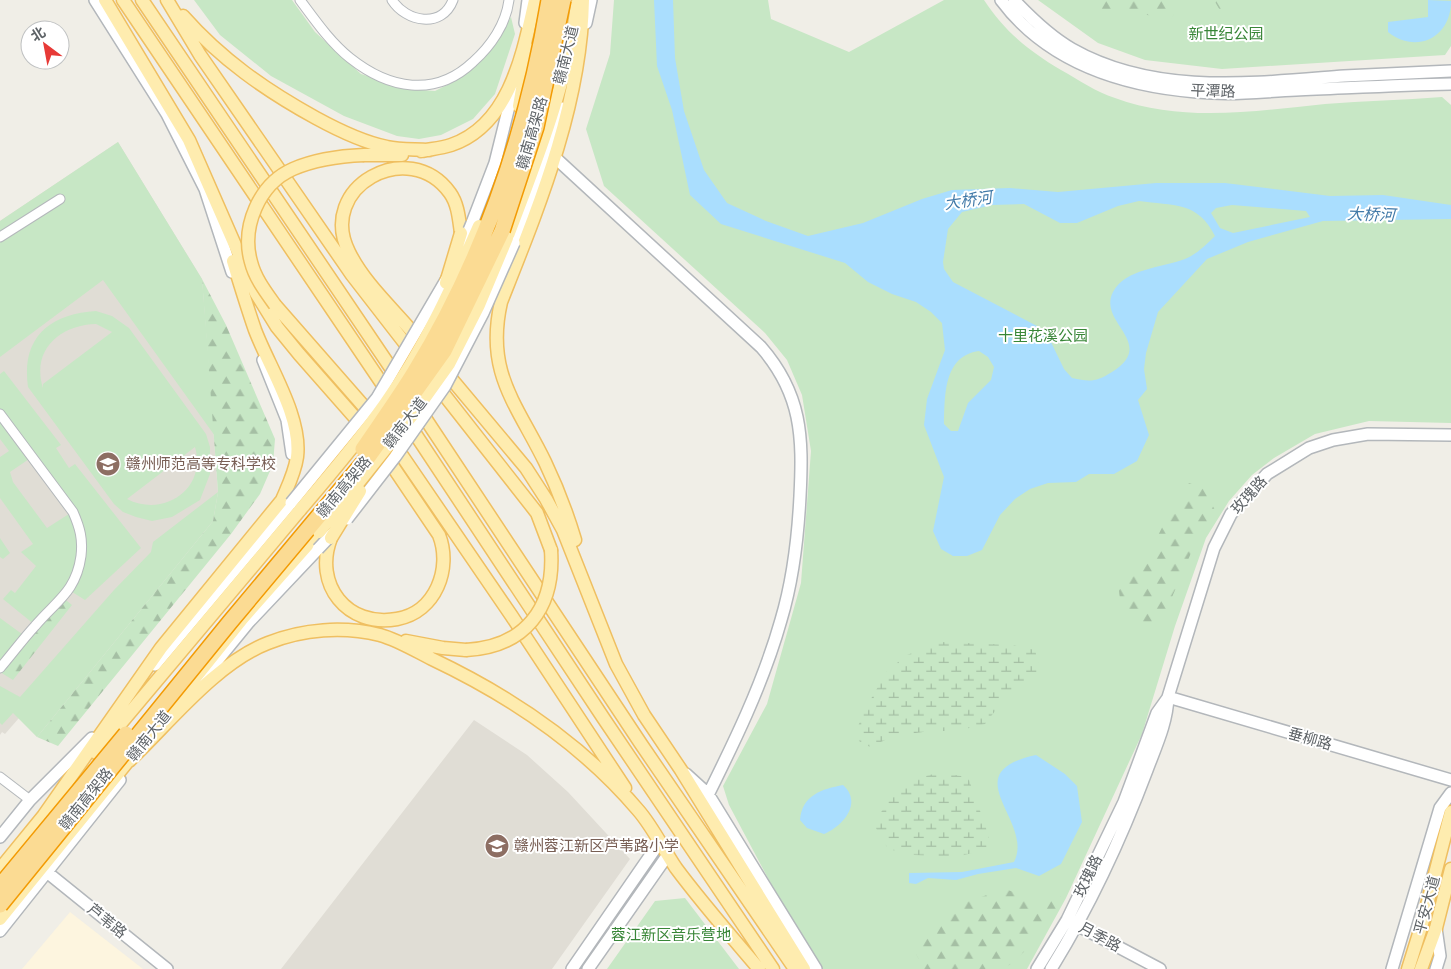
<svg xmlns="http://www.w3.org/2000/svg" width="1451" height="969" font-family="Raleway,'Noto Sans SC',sans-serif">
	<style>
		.commercial { fill: #fdf5df }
		.education { fill: #e0ddd5 }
		.green { fill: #c7e7c5; fill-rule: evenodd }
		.forest { fill: url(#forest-firs) }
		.wetland { fill: url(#wetland-marsh) }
		.water { fill: #aadefe; fill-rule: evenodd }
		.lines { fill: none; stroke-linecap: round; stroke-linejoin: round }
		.street-casing { stroke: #b4b8bb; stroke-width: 11 }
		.secondary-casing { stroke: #b3b7bb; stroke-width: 14 }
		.primary-casing { stroke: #efbf61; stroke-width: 15 }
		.street { stroke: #fff; stroke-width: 9 }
		.secondary { stroke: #fff; stroke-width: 11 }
		.primary { stroke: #feecaf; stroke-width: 12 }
		.secondary-bridge-casing { stroke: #b3b7bb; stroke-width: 14; stroke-linecap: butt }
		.primary-bridge-casing { stroke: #efbf61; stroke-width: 15; stroke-linecap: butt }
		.highway-bridge-casing { stroke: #f39b04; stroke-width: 18; stroke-linecap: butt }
		.secondary-bridge { stroke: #fff; stroke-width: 11 }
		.primary-bridge { stroke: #feecaf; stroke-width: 12 }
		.highway-bridge { stroke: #fbdb93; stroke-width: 15 }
		.labels { text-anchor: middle; stroke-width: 4; stroke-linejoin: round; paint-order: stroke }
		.park-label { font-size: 15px; fill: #388637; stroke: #fff }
		.street-label { font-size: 15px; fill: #5e6367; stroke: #fff }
		.education-label { font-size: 15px; fill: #785e54; stroke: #fff; text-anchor: start }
		.water-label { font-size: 16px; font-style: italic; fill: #427aa8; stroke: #fff }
	</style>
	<defs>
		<pattern id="forest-firs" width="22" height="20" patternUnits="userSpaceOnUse" patternTransform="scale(1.25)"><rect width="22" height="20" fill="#c7e7c5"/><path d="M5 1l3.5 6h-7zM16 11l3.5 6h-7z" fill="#a5bfa4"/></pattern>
		<pattern id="wetland-marsh" width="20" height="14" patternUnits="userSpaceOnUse" patternTransform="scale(1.25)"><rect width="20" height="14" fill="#c7e7c5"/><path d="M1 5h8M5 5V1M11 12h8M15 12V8" fill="none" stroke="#a5bfa4"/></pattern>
	</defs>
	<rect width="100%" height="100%" fill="#f0eee7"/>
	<path class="commercial" d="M70 912 143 969H22Z"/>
	<path class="education" d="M118 142 202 279 218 492 213 521 37 737 19 718 5 734 2 732 0 735V221Z
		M474 720 527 755 568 792 630 859 552 969H281Z"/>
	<path class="green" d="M194 0H292L315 32 361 74 408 89 435 91 457 80 487 54 511 17 515 34 495 94 473 119 441 135 419 139 397 136 344 116 271 76 220 35Z
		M614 0H768L771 19 849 52 944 0H984C1005 32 1029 51 1061 70 1079 80 1096 92 1115 98 1183 123 1255 111 1325 104 1364 101 1403 100 1442 97L1451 105V423L1369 421 1315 434 1274 458 1252 475 1229 501 1206 538 1175 626 1142 734 1066 898 1027 969H821L804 946 729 805 723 786 767 704 801 583 811 451 802 395 787 360 765 333 604 186 586 129 610 54Z
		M1038 0H1451V46L1445 55 1222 69 1145 60 1098 43Z
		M118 142 202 279 215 436 103 280 0 357V221Z
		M96 311 112 316 129 328 206 434 210 447V474L200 500 172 517 152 521 136 517 123 512 114 504 28 387C21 338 49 314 96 311ZM96 324 112 332 43 384V388C31 350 60 325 96 324ZM195 447C207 489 164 518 127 499Z
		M4 371 61 445 56 448 69 468 75 464 141 548 85 600 69 590 35 625 3 599 11 590 15 593 36 566 21 552 33 544 0 498V457L9 451 0 439V374ZM32 457 72 512 47 528 13 482 10 472Z
		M218 492 213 521 37 737 13 713 2 725 0 723V686L20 697 114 590 151 552 153 542Z
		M0 538 10 553 3 559 0 557Z
		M0 618 26 637 0 668Z
		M685 898 739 969H607L655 901Z"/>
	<path class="forest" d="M1098 0H1174L1179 7 1170 20 1120 9 1104 14Z
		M1214 0H1238L1233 10 1221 12Z
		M202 279 226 325 275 439 273 464 260 494 231 534 58 746 37 737 213 521 218 492Z
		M1189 483 1203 488 1216 512 1191 553 1163 618 1151 628C1133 617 1120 612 1119 590L1147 557 1169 514Z
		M62 597 72 605 13 680 0 672Z
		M1005 889 1034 899 1061 896C1054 920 1024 957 1003 969H924L916 954 919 939 951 910 966 902Z"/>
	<path class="wetland" d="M940 642 1012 645 1035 650 1040 670 1002 702 985 724 957 731H930L894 736 870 747 859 741 857 729 864 711 887 671 907 655Z
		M941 773 968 777 989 836V849L956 857 914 855 888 849 874 825C891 793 904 778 941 773Z"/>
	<path class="water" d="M654 0H673L675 58 684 111 704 170 727 203 766 221 808 236 863 223 922 199 952 190 1010 188 1058 192 1156 183H1225L1330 196 1383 195 1451 205V219L1323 221 1248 242 1207 259 1158 312 1146 353 1144 369 1147 389 1138 400 1149 435 1137 461 1114 474H1089L1076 482 1048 483 1030 489 1015 499 1000 515 982 550 967 556H953L941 549 933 531 944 477 924 425 927 399 945 350 942 323 931 312 916 302 892 294 868 282 845 263 721 224 690 195 672 110 657 66ZM1139 201C1173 206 1198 201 1215 236 1206 245 1197 254 1185 259 1162 268 1126 268 1113 292 1097 323 1158 343 1112 372 1096 382 1090 382 1072 378L1064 369 1050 340 1037 326 953 282 944 269 943 262 948 229 962 212 992 205 1024 204 1060 223H1077L1118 206ZM1232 205 1306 211 1310 217 1233 233 1220 228 1211 213 1216 208ZM979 351 988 357 994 367 991 380 968 403 958 431H951L944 424C945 396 943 356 979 351Z
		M1428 0 1451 1C1451 39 1415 54 1388 32V22L1428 17Z
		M1036 755 1065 774 1077 786 1082 822 1061 864 1039 876 1016 868 978 874 956 880 928 878 916 884 909 883V873L962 872 1014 862C1035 821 952 773 1036 755Z
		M843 785C863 803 843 826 824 834L807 828 800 820C802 795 822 789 843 785Z"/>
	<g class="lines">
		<defs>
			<path id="street" d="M300 0C315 20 330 42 350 58 389 89 435 98 473 62 491 46 506 24 509 0
				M392 0C406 22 442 29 453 0
				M0 237 60 199
				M0 414 73 512C80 528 83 539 81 556 76 592 56 601 35 626 23 639 12 654 0 668
				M0 777 30 800"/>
			<path id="secondary" d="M95 0 167 114 205 189 232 272
				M1001 0C1051 67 1133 89 1212 93 1240 95 1268 91 1296 90 1347 88 1399 85 1451 84
				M1014 0C1031 18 1051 37 1072 49 1155 96 1254 83 1344 76 1380 74 1415 73 1451 71
				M525 23 528 0
				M586 23 591 0
				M549 152 761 347C802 394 803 437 800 496 798 537 793 580 781 620 763 684 733 745 703 805
				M472 223 495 163 516 78
				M514 243 540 181 562 108
				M263 360 287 420 292 454
				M155 665 291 503
				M203 678 248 623 318 549
				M1168 697 1451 780
				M686 774 708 794 816 969
				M0 837 30 800 92 738
				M48 873 167 969
				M1071 922 1160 969
				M0 931 120 780
				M572 969 659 843
				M588 969 667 856
				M1037 969 1067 920 1124 802 1157 713 1167 699
				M1051 969C1090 906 1121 839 1147 770 1156 746 1167 723 1168 697L1214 548 1231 514 1267 474 1309 448 1333 440 1368 434 1451 435
				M1392 969 1440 808 1451 793
				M1436 969 1440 956 1436 928"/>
			<path id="primary" d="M105 0 189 140 256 293 277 327 299 354 365 429
				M123 0 389 394
				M142 0 399 380
				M167 0 200 55 352 275 414 355
				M183 16C221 59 265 90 316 118 338 130 362 142 387 147 400 150 415 149 429 150
				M519 106 529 49
				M421 151C431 149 442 148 451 145 510 125 523 53 535 0
				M364 155H402
				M507 238C535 165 568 82 577 4
				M275 305 374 418
				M420 341C397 312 365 285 349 252 316 187 409 136 450 193 458 204 459 219 461 233
				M444 370 526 468 546 499 563 530 616 664 644 715 681 770 804 969
				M435 383 537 513 551 550
				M419 409 641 744 795 969
				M408 423 604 719 773 969
				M394 444 511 615 625 788
				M331 538C313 584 347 628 397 619 436 612 452 568 439 535L385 455
				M575 540C567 513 557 487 545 462 516 403 485 372 501 302 539 206 581 105 583 0
				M406 641 443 648 466 650
				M163 718 243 618 319 532
				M96 753 300 510
				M129 761C169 723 216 663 268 643 303 629 343 626 380 635 398 640 416 651 432 659 510 696 582 744 638 810 653 827 663 849 676 868 702 903 731 936 759 969
				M44 815 161 648 282 500C288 486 295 472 297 457 302 417 269 367 255 330 247 307 240 284 233 261
				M0 869 49 809
				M0 919 133 755
				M1408 969 1422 924 1451 812
				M1421 969 1436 928 1451 869"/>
		</defs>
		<use href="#street" class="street-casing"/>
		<use href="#secondary" class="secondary-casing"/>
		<use href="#primary" class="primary-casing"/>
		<use href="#street" class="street"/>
		<use href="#secondary" class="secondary"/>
		<use href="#primary" class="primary"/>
		<defs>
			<path id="secondary-bridge" d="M460 252 472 223
				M291 503 377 398 449 275
				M347 519 395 457 445 386 483 313 514 243
				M318 549 336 530"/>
			<path id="primary-bridge" d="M446 283 461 233
				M275 305C265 291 255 278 251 262 241 227 259 184 293 169 316 159 340 156 364 155
				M300 510C329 476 359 441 385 404 424 349 452 287 479 226
				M319 532 414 413 449 364 479 305 507 238
				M331 538 360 491
				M466 650C525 647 555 608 551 550"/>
			<path id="highway-bridge" d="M363 449C380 424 398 399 414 373 484 259 527 132 549 0
				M0 886 126 734
				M0 905 230 622 369 456 444 351 502 231 536 127 563 0"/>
		</defs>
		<use href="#secondary-bridge" class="secondary-bridge-casing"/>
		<use href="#primary-bridge" class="primary-bridge-casing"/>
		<use href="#highway-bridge" class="highway-bridge-casing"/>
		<use href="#secondary-bridge" class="secondary-bridge"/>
		<use href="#primary-bridge" class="primary-bridge"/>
		<use href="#highway-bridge" class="highway-bridge"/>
	</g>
	<defs>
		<symbol id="university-disc" viewBox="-11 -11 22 22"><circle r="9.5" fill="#8d6e63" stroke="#fff"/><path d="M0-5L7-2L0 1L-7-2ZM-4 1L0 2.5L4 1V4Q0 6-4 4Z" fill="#fff"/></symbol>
		<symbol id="school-disc" viewBox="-11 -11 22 22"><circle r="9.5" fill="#8d6e63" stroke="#fff"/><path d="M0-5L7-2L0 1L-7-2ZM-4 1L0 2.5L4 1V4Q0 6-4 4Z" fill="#fff"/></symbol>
	</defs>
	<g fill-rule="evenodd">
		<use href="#university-disc" x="94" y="450" width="28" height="28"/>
		<use href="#school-disc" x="483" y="832" width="28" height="28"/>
	</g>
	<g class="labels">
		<g class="park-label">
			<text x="1226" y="39">新世纪公园</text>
			<text x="1043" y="341">十里花溪公园</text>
			<text x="671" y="940">蓉江新区音乐营地</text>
		</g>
		<g class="street-label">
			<text transform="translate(566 55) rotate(-76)" y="5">赣南大道</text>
			<text transform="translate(1213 91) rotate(2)" y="5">平潭路</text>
			<text transform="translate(532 133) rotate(-74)" y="5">赣南高架路</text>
			<text transform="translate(405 423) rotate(-52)" y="5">赣南大道</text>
			<text transform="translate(344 487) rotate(-50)" y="5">赣南高架路</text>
			<text transform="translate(1249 495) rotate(-48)" y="5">玫瑰路</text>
			<text transform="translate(149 736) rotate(-51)" y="5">赣南大道</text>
			<text transform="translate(1310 739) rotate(16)" y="5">垂柳路</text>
			<text transform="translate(86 799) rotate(-51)" y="5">赣南高架路</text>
			<text transform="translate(1088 876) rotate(-64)" y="5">玫瑰路</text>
			<text transform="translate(1427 905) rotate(-75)" y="5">平安大道</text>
			<text transform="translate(107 921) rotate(39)" y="5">芦苇路</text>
			<text transform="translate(1100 937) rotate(28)" y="5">月季路</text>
		</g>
		<g class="education-label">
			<text x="126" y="469">赣州师范高等专科学校</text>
			<text x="514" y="851">赣州蓉江新区芦苇路小学</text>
		</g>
		<g class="water-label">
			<text transform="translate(968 200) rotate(-8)" y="6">大桥河</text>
			<text transform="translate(1371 214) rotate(2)" y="6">大桥河</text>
		</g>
	</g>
	<g transform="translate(45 45) rotate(328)"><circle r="24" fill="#ffffff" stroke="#bfc1c2"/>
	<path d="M0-4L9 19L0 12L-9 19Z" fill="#e73a37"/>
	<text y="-8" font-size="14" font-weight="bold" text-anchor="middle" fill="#5e6367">北</text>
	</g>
</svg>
